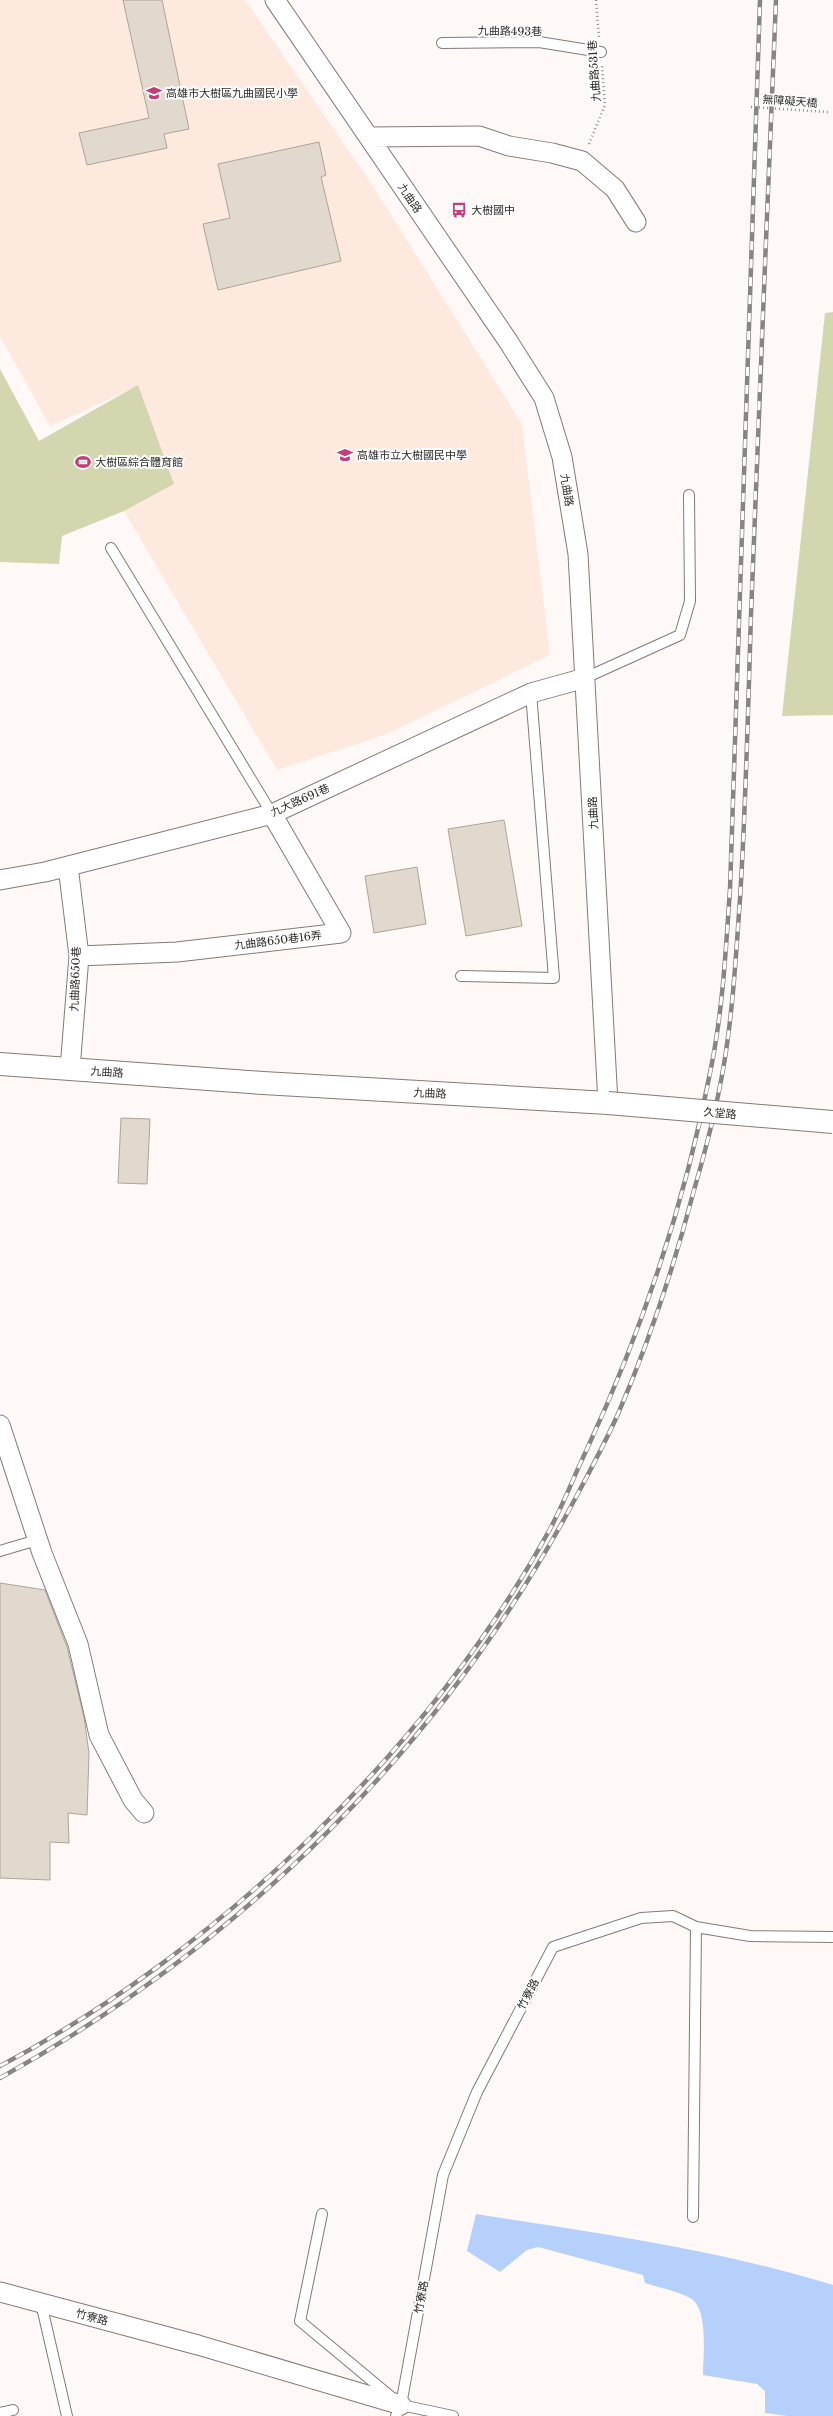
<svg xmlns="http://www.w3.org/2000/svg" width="833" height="2416" font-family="'Libre Baskerville','Noto Sans TC',serif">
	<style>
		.built { fill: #fde9de }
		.green { fill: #d4d6af }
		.water { fill: #b5d0fb }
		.building { fill: #e1d8ce; stroke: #aca49a }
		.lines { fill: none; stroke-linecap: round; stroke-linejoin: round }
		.lane-casing { stroke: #857a74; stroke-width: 12 }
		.street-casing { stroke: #857a74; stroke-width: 21 }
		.secondary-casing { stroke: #857a74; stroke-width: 24 }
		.path { stroke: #938e8b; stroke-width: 2.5; stroke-dasharray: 1 3; stroke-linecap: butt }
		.lane { stroke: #fff; stroke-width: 10 }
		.street { stroke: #fff; stroke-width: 19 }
		.secondary { stroke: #fff; stroke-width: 22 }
		.rail-casing { stroke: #888481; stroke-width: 4.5 }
		.rail { stroke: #fff; stroke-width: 3; stroke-dasharray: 9; stroke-linecap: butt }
		.secondary-bridge-casing { stroke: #857a74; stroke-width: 24; stroke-linecap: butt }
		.path-bridge { stroke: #938e8b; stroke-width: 2.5; stroke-dasharray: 1 3; stroke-linecap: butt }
		.secondary-bridge { stroke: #fff; stroke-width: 22 }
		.labels { text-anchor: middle; stroke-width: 4; stroke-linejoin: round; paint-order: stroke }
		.street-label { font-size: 11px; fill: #2f2b28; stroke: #fff }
		.poi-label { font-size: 11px; fill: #2f2b28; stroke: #fff; text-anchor: start }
	</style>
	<rect width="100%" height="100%" fill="#fef9f6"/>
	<path class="built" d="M0 0H245L373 186 522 424 550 655 387 734 277 770 124 511 174 484 138 386 50 426 0 336Z"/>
	<path class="green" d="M833 312V715L782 716 825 313Z
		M0 369 39 441 138 385 174 484 124 511 62 536 59 564 0 562Z"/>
	<path class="water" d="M476 2214C596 2233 717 2249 833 2285V2416H788L765 2413V2391L757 2384 703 2375C703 2356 709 2308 690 2298 677 2291 660 2288 645 2283L643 2275 538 2247 527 2250 500 2272 467 2251Z"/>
	<path class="building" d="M123 0H162L189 129 164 134 167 148 87 165 79 133 149 118Z
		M319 142 326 175 321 177 341 261 218 290 203 224 230 218 218 164Z
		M504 820 522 926 466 936 448 829Z
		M417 867 426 924 374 933 365 876Z
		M121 1118 150 1119 147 1184 118 1183Z
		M0 1583 45 1590 67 1647 84 1717 89 1753 87 1815 68 1813 69 1843 50 1842V1880L0 1878Z"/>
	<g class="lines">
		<defs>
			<path id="lane" d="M442 43 539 42 601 52
				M111 548 272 814
				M585 678 680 635 690 601 689 495
				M461 976 554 978 531 693
				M0 1551 37 1540
				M322 2214 300 2321 401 2405 453 2416
				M693 2217 696 1927
				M41 2303 67 2416
				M0 2413 13 2410
				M396 2416 401 2405 443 2175 477 2092 553 1947 641 1918 673 1916 696 1927 750 1936 833 1937"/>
			<path id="street" d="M275 0 508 341 544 398 562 457 578 554 608 1103
				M369 137 479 136 509 146 552 153 582 161 615 189 636 222
				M68 866 79 956 70 1069
				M0 880 45 872 272 814 531 693 585 678
				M79 956 177 952 341 933 272 814
				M0 1425 42 1553 78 1644 99 1735 133 1800 144 1813
				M0 2292 198 2345 401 2405"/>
			<path id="secondary" d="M0 1064 263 1083 608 1103"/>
		</defs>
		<use href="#lane" class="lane-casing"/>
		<use href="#street" class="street-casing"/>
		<use href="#secondary" class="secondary-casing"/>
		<path class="path" d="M596 0 599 37
			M589 144 605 105 602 66"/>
		<use href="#lane" class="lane"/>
		<use href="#street" class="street"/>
		<use href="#secondary" class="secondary"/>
		<defs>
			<path id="rail" d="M0 2066C218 1951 432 1746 550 1529 564 1503 574 1476 587 1449 644 1326 687 1196 712 1063 723 1006 726 947 730 889L760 0
				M0 2078C243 1943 444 1745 575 1499 590 1471 605 1443 618 1414 649 1342 674 1267 694 1190 706 1149 717 1106 724 1064 733 1010 736 954 740 899 746 804 748 710 751 615 758 410 768 205 776 0"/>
		</defs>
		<use href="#rail" class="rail-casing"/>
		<use href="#rail" class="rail"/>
		<defs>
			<path id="secondary-bridge" d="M608 1103 833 1122"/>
		</defs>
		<use href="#secondary-bridge" class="secondary-bridge-casing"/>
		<path class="path-bridge" d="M751 107 828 112"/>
		<use href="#secondary-bridge" class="secondary-bridge"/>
	</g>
	<defs>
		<symbol id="school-bare" viewBox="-9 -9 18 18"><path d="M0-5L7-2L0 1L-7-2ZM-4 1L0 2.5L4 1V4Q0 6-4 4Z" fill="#c53c77" stroke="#fff" stroke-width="2.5" paint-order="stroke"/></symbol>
		<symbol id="bus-bare" viewBox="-9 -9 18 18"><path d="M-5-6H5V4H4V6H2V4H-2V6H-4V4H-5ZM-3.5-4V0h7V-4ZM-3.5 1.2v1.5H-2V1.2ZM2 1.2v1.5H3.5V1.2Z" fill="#c53c77" stroke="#fff" stroke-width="2.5" paint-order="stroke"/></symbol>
		<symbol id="stadium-bare" viewBox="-9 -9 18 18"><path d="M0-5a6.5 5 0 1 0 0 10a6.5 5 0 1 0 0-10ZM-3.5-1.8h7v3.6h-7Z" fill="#c53c77" stroke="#fff" stroke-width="2.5" paint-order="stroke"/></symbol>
	</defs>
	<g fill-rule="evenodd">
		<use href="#school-bare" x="143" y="82" width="22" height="22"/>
		<use href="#bus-bare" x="448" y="199" width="22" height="22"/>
		<use href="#school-bare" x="334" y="444" width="22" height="22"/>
		<use href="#stadium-bare" x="72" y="451" width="22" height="22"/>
	</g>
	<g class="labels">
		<g class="street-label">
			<text transform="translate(510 31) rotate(1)" y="4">九曲路493巷</text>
			<text transform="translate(594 71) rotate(-94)" y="4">九曲路531巷</text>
			<text transform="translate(790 101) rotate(4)" y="4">無障礙天橋</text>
			<text transform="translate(410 198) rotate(56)" y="4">九曲路</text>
			<text transform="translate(567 490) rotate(81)" y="4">九曲路</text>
			<text transform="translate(300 800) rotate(-24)" y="4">九大路691巷</text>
			<text transform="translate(593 813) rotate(-93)" y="4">九曲路</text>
			<text transform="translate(278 940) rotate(-7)" y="4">九曲路650巷16弄</text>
			<text transform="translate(75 979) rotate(-88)" y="4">九曲路650巷</text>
			<text transform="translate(107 1072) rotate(4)" y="4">九曲路</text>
			<text transform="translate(430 1093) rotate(3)" y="4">九曲路</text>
			<text transform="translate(720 1113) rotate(5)" y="4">久堂路</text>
			<text transform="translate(528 1994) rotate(-62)" y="4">竹寮路</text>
			<text transform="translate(421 2297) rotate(-80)" y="4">竹寮路</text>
			<text transform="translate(92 2317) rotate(15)" y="4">竹寮路</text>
		</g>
		<g class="poi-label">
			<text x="166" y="97">高雄市大樹區九曲國民小學</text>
			<text x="471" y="214">大樹國中</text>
			<text x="357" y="459">高雄市立大樹國民中學</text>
			<text x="95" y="466">大樹區綜合體育館</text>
		</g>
	</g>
</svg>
